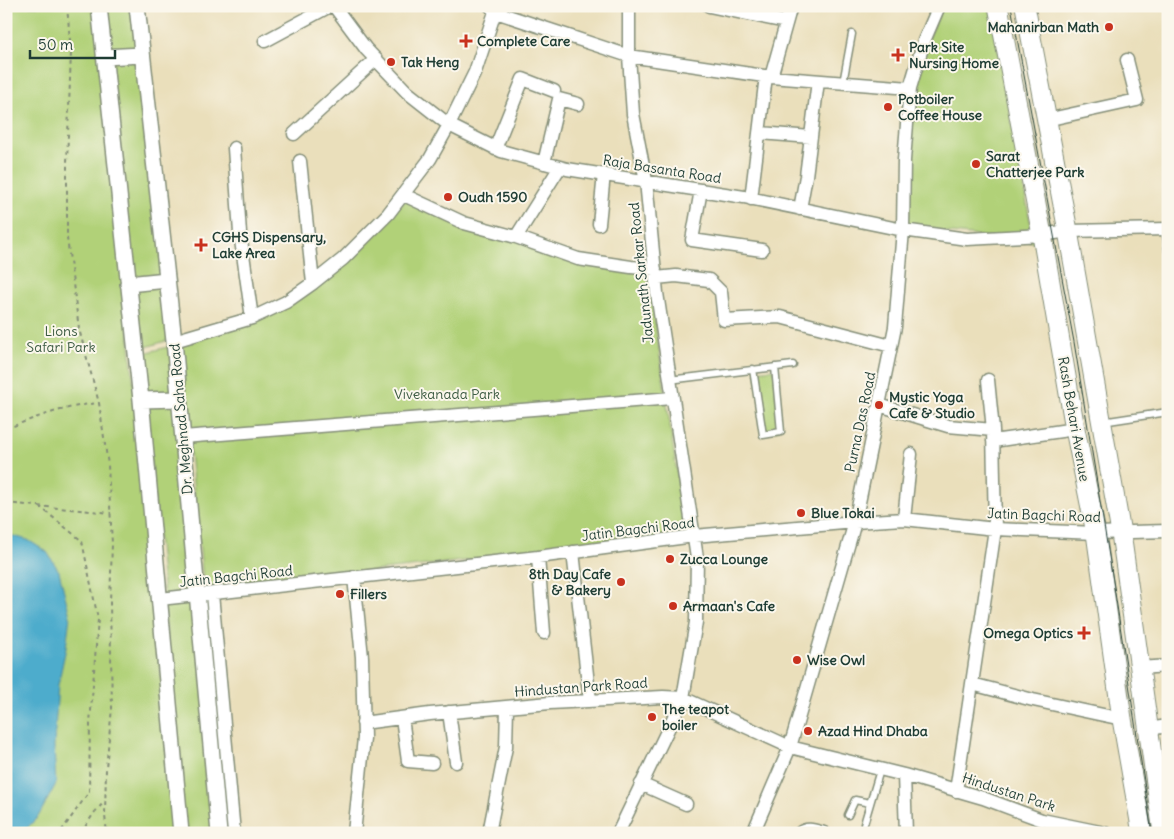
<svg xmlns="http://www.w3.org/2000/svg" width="1174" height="839" font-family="Delius,sans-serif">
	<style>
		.green { fill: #b1d178; stroke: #688756 }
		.water { fill: #4daccc; stroke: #367480 }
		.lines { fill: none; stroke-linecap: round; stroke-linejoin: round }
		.service-casing { stroke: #848e78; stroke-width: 9 }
		.minor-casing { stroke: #848e78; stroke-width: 15 }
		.tertiary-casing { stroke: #848e78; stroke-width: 18 }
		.primary-casing { stroke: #848e78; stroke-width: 21 }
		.path { stroke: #848e78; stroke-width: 2; stroke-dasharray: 4 4; stroke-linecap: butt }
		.service { stroke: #fff; stroke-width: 6 }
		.minor { stroke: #fff; stroke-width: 12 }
		.tertiary { stroke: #fff; stroke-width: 15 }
		.primary { stroke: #fff; stroke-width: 19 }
		.tram { stroke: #1f3d34; stroke-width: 1 }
		.poi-dot { fill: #c8321e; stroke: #fbf7ec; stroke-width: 2 }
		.labels { text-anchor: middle; stroke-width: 4; stroke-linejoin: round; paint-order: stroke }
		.poi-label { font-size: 14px; font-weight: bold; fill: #1f3d34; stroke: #fbf7ec; text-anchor: start }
		.street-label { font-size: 14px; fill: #1f3d34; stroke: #fbf7ec }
		.park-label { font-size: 14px; fill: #3c5b42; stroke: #fbf7ec }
	</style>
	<rect width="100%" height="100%" fill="#fbf7ec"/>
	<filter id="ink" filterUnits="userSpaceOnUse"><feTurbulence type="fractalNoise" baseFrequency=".02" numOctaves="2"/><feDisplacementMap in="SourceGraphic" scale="10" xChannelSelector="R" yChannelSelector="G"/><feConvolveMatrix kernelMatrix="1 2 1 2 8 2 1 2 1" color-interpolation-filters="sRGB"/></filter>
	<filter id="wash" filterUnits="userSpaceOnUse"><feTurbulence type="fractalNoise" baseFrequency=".0096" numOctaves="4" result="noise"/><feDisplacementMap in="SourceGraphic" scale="20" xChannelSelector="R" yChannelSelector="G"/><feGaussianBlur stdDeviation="1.12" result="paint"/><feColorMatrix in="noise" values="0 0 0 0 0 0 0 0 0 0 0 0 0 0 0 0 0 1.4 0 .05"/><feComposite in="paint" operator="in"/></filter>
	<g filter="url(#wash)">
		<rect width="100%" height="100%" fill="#eadfbb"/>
		<path class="green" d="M6 6H98L176 833H6Z
			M102 6H135L172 339 140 349Z
			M943 6H990L1034 242 906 228 914 90 926 44Z
			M406 200 462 226 648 273 686 536 204 590 179 344 290 305Z
			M172 346 196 592 164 596 140 354Z
			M774 369 779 430 765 433 756 371Z
			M195 598 216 833H183L164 601Z"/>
		<path class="water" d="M6 534 28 540 47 552 59 571 70 616 66 648 58 685 54 746 56 784 38 817 22 833H6Z"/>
	</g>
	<g filter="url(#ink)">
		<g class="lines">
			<defs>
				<path id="service" d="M843 83 852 34
					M1165 229 1168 251
					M753 369 763 435 781 432 775 367
					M669 380 793 365
					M1102 422 1168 412
					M848 815 855 800 870 803
					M864 824 880 770"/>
				<path id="minor" d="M334 6 366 49 407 92 449 125 501 151 567 169 744 197 903 230 967 239 1042 235 1068 231 1168 229
					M490 6 496 12 629 56 771 77 910 88
					M709 6 786 22
					M265 41 330 6
					M771 77 791 6
					M1046 120 1137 100 1127 60
					M760 133 811 137
					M294 134 376 59
					M234 148 240 233 252 318
					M495 149 523 79 554 91
					M300 161 313 283
					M544 163 559 99 578 104
					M701 190 692 240 762 250
					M404 195 464 223 516 237 578 259 631 267 655 269
					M751 199 766 76
					M800 209 806 176 818 81
					M599 224 604 174
					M516 237 560 167
					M656 278 676 276 709 280 721 292 724 320 780 317 891 346
					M174 341 252 318 286 302 313 283 343 259 388 214 430 159 449 125 475 72 497 6
					M879 405 948 426 993 430
					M183 437 672 398
					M993 441 1075 429
					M904 519 911 454
					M573 552 590 701
					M538 557 544 633
					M354 577 362 657 364 738 354 833
					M212 594 234 833
					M160 599 538 557 694 536 855 522 904 519 995 529 1096 533 1168 531
					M1139 668 1168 666
					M972 684 1033 700 1122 719
					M449 712 456 762
					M402 718 408 761 432 763
					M363 723 430 714 550 703 663 697 683 698 790 747 904 775 983 798 1042 820 1105 833
					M1148 729 1168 726
					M904 775 906 833
					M641 784 686 804
					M956 791 995 529 993 430 988 380
					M489 833 506 747 507 707
					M618 833 683 698 696 622 697 558 657 293 646 181 633 114 629 56V6
					M753 833 790 747 855 522 895 327 903 230 904 160 910 88 924 41 939 6
					M800 833C807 827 816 831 824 833"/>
				<path id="tertiary" d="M99 6 141 400 181 833
					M137 6 174 341 219 833
					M104 57 142 55
					M128 284 167 280
					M141 400 179 399"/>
				<path id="primary" d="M998 6 1042 235 1075 429 1096 533 1122 719 1142 833
					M1025 6 1068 231 1121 533 1163 833"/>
			</defs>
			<use href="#service" class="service-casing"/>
			<use href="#minor" class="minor-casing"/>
			<use href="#tertiary" class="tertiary-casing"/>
			<use href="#primary" class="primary-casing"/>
			<path class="path" d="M67 6 71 52 67 163V238L79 329 99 403 108 465 112 544 110 602 112 708 106 768 105 816 107 833
				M6 429C36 417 66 406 99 403
				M6 503 111 513
				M39 506 82 541 98 619 90 724 89 792 60 833
				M81 833 94 813 105 801"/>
			<use href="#service" class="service"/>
			<use href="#minor" class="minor"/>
			<use href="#tertiary" class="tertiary"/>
			<use href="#primary" class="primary"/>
			<path class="tram" d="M1011 6 1074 342 1115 593 1152 833"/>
		</g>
	</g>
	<g class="poi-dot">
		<circle cx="1109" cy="27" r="5"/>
		<path d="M463.5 33.5h5v5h5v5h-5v5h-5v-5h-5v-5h5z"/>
		<path d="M895.5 47.5h5v5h5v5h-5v5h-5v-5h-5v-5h5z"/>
		<circle cx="391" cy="62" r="5"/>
		<circle cx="888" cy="107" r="5"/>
		<circle cx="976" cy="164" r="5"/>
		<circle cx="448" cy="197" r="5"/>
		<path d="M198.5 237.5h5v5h5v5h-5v5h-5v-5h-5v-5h5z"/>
		<circle cx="879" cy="405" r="5"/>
		<circle cx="801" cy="513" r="5"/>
		<circle cx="670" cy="559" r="5"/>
		<circle cx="621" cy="582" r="5"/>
		<circle cx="340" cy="594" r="5"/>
		<circle cx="673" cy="606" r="5"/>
		<path d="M1081.5 625.5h5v5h5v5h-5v5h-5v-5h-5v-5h5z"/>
		<circle cx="797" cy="660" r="5"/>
		<circle cx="652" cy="717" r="5"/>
		<circle cx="808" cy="731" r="5"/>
	</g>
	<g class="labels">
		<g class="poi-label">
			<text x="1099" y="32" text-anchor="end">Mahanirban Math</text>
			<text x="477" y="46">Complete Care</text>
			<text x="909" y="52">Park Site<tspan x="909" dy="16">Nursing Home</tspan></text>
			<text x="401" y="67">Tak Heng</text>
			<text x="898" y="104">Potboiler<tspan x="898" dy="16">Coffee House</tspan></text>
			<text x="986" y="161">Sarat<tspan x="986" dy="16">Chatterjee Park</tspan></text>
			<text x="458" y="202">Oudh 1590</text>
			<text x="212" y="242">CGHS Dispensary,<tspan x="212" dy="16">Lake Area</tspan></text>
			<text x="889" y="402">Mystic Yoga<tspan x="889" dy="16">Cafe &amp; Studio</tspan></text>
			<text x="811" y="518">Blue Tokai</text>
			<text x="680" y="564">Zucca Lounge</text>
			<text x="611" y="579" text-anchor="end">8th Day Cafe<tspan x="611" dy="16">&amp; Bakery</tspan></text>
			<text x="350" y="599">Fillers</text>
			<text x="683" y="611">Armaan's Cafe</text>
			<text x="1073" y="638" text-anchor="end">Omega Optics</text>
			<text x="807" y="665">Wise Owl</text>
			<text x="662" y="714">The teapot<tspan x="662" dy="16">boiler</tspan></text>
			<text x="818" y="736">Azad Hind Dhaba</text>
		</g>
		<g class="street-label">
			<text transform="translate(662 169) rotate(9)" y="5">Raja Basanta Road</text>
			<text transform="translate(641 273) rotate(-96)" y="5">Jadunath Sarkar Road</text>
			<text transform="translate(181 419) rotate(-95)" y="5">Dr. Meghnad Saha Road</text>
			<text transform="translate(1074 419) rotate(80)" y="5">Rash Behari Avenue</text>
			<text transform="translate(860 422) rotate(-78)" y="5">Purna Das Road</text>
			<text transform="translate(1044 515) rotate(2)" y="5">Jatin Bagchi Road</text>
			<text transform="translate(638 529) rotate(-7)" y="5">Jatin Bagchi Road</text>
			<text transform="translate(236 576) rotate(-6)" y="5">Jatin Bagchi Road</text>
			<text transform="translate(581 687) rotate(-4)" y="5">Hindustan Park Road</text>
			<text transform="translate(1009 792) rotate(18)" y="5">Hindustan Park</text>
		</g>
		<g class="park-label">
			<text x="61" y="336">Lions<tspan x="61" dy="16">Safari Park</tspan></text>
			<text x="447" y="399">Vivekanada Park</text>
		</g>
	</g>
	<rect width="1174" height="839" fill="none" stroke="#fbf7ec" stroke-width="25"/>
	<path d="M30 50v8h85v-8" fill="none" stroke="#1f3d34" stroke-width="2.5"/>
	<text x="38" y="50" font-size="15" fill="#1f3d34" stroke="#fbf7ec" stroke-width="4" paint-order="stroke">50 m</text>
</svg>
